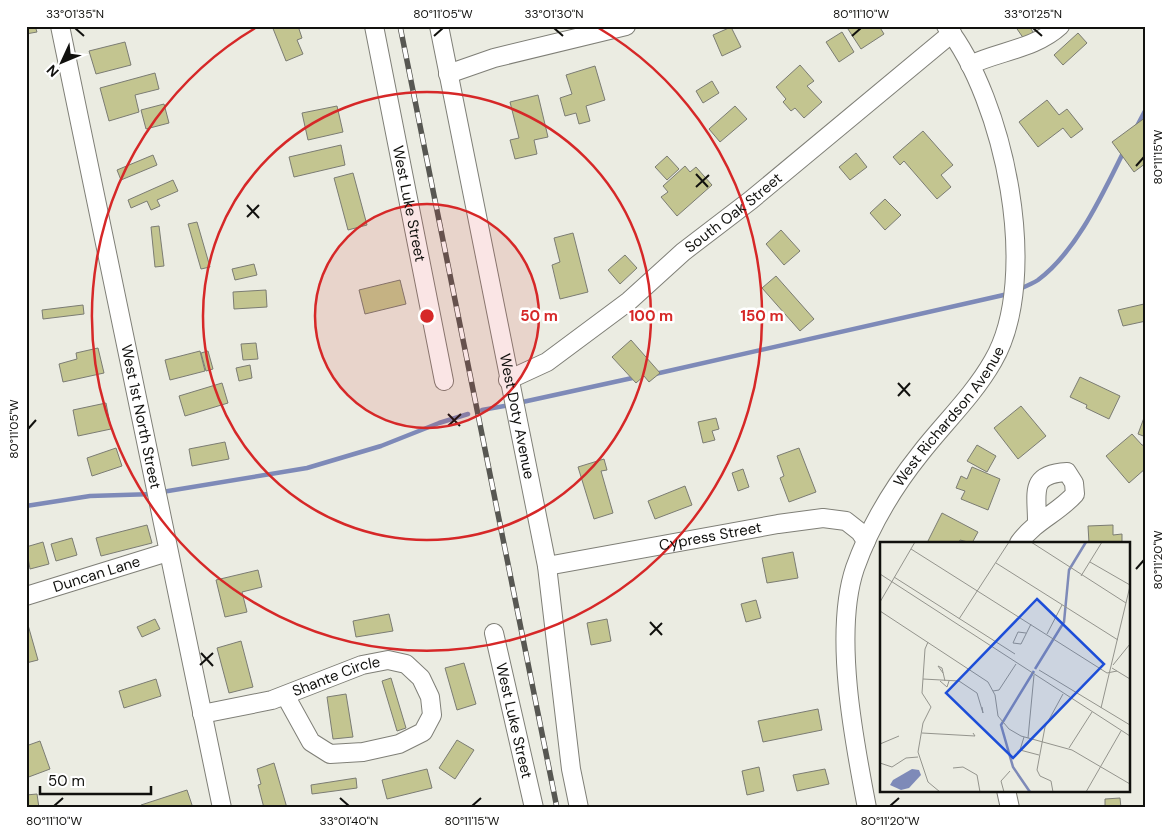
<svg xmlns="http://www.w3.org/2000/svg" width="1172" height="834" font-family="'DM Sans',sans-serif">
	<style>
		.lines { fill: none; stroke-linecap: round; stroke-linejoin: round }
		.stream { stroke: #7e8ab8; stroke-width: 4.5 }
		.building { fill: #c3c590; stroke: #7b7c73 }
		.minor-casing { stroke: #7f7f77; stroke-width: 20 }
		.minor { stroke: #fff; stroke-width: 18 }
		.rail-casing { stroke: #575752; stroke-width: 5.5 }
		.rail { stroke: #fff; stroke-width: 4; stroke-dasharray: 11; stroke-linecap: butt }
		.ticks { fill: none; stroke: #11110e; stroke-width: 2 }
		.ring { fill: none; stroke: #d62828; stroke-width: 2.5 }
		.labels { text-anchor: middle; stroke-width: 5; stroke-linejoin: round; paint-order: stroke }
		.street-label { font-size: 15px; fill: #11110e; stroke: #fff }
		.inset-river { fill: none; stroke: #7e8ab8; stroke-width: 2.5 }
		.inset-road { fill: none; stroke: #94948d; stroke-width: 1 }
		.view { fill: #1d4ed8; fill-opacity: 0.15; stroke: #1d4ed8; stroke-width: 2.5 }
		.inset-edge { fill: none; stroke: #11110e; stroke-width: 2.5 }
		.centre { fill: #d62828; stroke: #fff; stroke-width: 2.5 }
		.ring-label { font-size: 15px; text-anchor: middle; font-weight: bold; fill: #d62828; stroke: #fff; stroke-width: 5; stroke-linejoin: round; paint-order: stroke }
		.neatline { fill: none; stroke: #11110e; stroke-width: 2 }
		.ticks-label { font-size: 12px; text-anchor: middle; fill: #11110e }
	</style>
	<rect width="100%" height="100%" fill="#ebece2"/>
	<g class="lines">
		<path class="stream" d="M1136 128 1146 109
			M1017 290C1024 287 1032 284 1038 280 1077 251 1103 193 1124 151
			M655 374 1008 294
			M518 403 637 377
			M482 410 510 405
			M162 492 307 468 381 446 439 423 468 414
			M26 506 90 496 154 494"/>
	</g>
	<path class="building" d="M26 26H35L37 32 26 34Z
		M272 26H298L302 38 297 40 303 54 286 61Z
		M846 26H879L884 34 861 49Z
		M1015 26H1029L1033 32 1024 39Z
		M731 27 741 47 722 56 713 35Z
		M842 32 854 52 839 62 826 42Z
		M1078 33 1087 43 1063 65 1054 55Z
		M125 42 131 65 96 74 89 51Z
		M800 65 814 81 807 86 822 102 804 118 795 108 791 111 783 102 786 99 776 87Z
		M595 66 605 100 586 106 590 121 579 124 576 113 565 116 560 98 572 94 566 75Z
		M155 73 159 89 135 95 139 112 109 121 100 88Z
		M712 81 719 93 703 103 696 91Z
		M538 95 548 137 534 140 537 154 515 159 510 140 519 138 510 102Z
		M1047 100 1059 115 1067 109 1083 129 1071 138 1063 128 1038 147 1019 122Z
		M164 104 169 123 146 129 141 110Z
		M337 106 343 132 308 140 302 113Z
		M735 106 747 119 720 142 709 129Z
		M1146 117V163L1134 172 1112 142Z
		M923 131 953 165 941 175 951 187 937 199 904 161 900 165 893 157Z
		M341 145 345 165 294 177 289 157Z
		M856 153 867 167 850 180 839 167Z
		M153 155 157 165 121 180 117 170Z
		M667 156 679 169 667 180 655 167Z
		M685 166 690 172 696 167 712 185 677 216 661 197 668 192 663 186Z
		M353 173 367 225 348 230 334 178Z
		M173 180 178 191 157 200 160 206 151 210 147 201 131 208 128 200Z
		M885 199 901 215 885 230 870 213Z
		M197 222 210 267 201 269 188 224Z
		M159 226 164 266 155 267 151 227Z
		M781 230 800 251 784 265 766 244Z
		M573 233 588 292 560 299 552 265 560 262 554 238Z
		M625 255 637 268 620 284 608 270Z
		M254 264 257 275 235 280 232 269Z
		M776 276 814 319 800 331 762 288Z
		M400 280 406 304 365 314 359 290Z
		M266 290 267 307 234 309 233 292Z
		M1144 304 1146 321 1123 326 1118 310Z
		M83 305 84 314 43 319 42 310Z
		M631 340 660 373 649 382 644 376 636 383 612 357Z
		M256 343 258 359 243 360 241 344Z
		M98 348 104 373 63 382 59 364 77 359 76 353Z
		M200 351 205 371 170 380 165 360Z
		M208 351 213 369 206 371 201 353Z
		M250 365 252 378 239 381 236 368Z
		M1080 377 1120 396 1109 419 1086 408 1087 405 1070 397Z
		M222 383 228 403 185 416 179 396Z
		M106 403 111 429 78 436 73 410Z
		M1021 406 1046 436 1018 459 994 428Z
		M1145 415H1146V437L1138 434Z
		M716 418 719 429 712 431 715 440 703 443 698 422Z
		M1132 434 1142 445 1146 446V468L1129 483 1106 456Z
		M225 442 229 459 192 466 189 449Z
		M977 445 996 456 987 472 967 461Z
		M116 448 122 466 92 476 87 458Z
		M799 448 816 492 789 502 780 478 784 476 777 456Z
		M604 459 607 470 601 471 613 513 594 519 578 467Z
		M972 467 1000 479 988 510 961 499 965 491 956 488 961 476 967 479Z
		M743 469 749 487 738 491 732 473Z
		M685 486 692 505 655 519 648 501Z
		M942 513 978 532 972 543 960 540 959 543H927Z
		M147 525 152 543 101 556 96 538Z
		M1113 525V535L1122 534V543H1089L1088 526Z
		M72 538 77 555 56 561 51 544Z
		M43 542 49 564 30 569 26 547Z
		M793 552 798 578 767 583 762 558Z
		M258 570 262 587 242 592 247 612 225 617 216 580Z
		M756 600 761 618 746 622 741 604Z
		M389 614 393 631 356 637 353 621Z
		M26 618 38 660 26 663Z
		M155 619 160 629 142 637 137 627Z
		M607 619 611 641 591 645 587 623Z
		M241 641 253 687 229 693 217 648Z
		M464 663 476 704 457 710 445 668Z
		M391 678 406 728 397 731 382 681Z
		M156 679 161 696 124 708 119 691Z
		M346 694 353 737 333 739 327 697Z
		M818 709 822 730 763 742 758 721Z
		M457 740 474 750 455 779 439 768Z
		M40 741 50 769 26 778V746Z
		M274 763 287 808H264L258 785 261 784 257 769Z
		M759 767 764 791 747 795 742 771Z
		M427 769 432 788 387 799 382 780Z
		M825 769 829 784 797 791 793 775Z
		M356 778 357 788 312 794 311 785Z
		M187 790 193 808H142L141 805Z
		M37 794 39 808H26V795Z
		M1120 798 1121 808H1105V799Z"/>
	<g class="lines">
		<defs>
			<g id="minor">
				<path id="s1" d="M60 26 222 808"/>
				<path id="s2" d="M374 26 444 381"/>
				<path id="s3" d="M439 26 547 566 571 769 579 808"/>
				<path d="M970 65C999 51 1035 49 1060 26"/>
				<path d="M448 74 494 58 626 26"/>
				<path id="s4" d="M508 380 547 362 629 301 683 252 751 200 952 33"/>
				<path d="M1019 543C1036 520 1057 514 1075 494L1074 483 1067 472C1029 474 1037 492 1037 522"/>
				<path id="s5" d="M547 566 778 524 823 518 846 521 860 532 866 541"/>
				<path id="s6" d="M26 596 168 552"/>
				<path id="s7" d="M494 633 534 808"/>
				<path id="s8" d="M202 714 272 700 362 665 388 660 406 664 421 678 430 697 432 715 423 732 399 744 363 752 330 754 311 742 285 695"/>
				<path d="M1006 790 1010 808"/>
				<path id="s9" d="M867 808C854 741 833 633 855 568 870 526 892 489 920 454 944 423 973 396 993 361 1042 277 1004 99 946 26"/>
			</g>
		</defs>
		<use href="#minor" class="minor-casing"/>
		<use href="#minor" class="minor"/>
		<defs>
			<path id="rail" d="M400 26 557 808"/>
		</defs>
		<use href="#rail" class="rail-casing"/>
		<use href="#rail" class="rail"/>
	</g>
	<path class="ticks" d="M75 28 84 36M554 28 563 36M1033 28 1042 36M434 36 443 28M852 36 861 28M1136 166 1144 157M696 174 708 187M696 187 709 175M247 205 259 218M247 217 259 205M898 383 910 396M898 396 910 383M448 414 460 426M448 426 461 414M28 429 36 420M1136 569 1144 560M650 622 662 635M650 635 662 623M201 653 213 666M200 665 213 653M340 798 349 806M54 806 63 798M472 806 481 798M890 806 899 798"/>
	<circle cx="427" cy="316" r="112" fill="#d62828" fill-opacity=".12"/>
	<g class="ring">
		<circle cx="427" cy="316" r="112"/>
		<circle cx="427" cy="316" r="224"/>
		<path d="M597 27A335 335 0 1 1 257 27"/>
	</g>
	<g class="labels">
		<g class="street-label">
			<text dy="5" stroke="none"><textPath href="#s2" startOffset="181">West Luke Street</textPath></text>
			<text dy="5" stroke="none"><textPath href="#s4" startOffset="282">South Oak Street</textPath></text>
			<text dy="5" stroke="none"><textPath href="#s9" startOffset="422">West Richardson Avenue</textPath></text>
			<text dy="5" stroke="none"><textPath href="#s3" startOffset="398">West Doty Avenue</textPath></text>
			<text dy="5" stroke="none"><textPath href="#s1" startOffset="399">West 1st North Street</textPath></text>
			<text dy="5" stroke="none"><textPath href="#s5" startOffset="166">Cypress Street</textPath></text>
			<text dy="5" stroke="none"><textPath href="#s6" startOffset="74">Duncan Lane</textPath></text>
			<text dy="5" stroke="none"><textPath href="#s8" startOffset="140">Shante Circle</textPath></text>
			<text dy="5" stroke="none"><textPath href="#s7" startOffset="90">West Luke Street</textPath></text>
		</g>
	</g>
	<g transform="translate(880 542)">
		<rect width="250" height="250" fill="#ebece2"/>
		<path d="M32 227 39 228 41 233 29 246 21 248 10 243 13 238Z" fill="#7e8ab8"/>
		<path class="inset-river" d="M155 127 184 80 189 28 206 0M150 250 133 225 121 183 154 129"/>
		<path class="inset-road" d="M151 0 246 61M31 7 227 131 237 129M210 20 250 43M116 21 238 98M0 32 250 194M201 34 222 0M14 35 135 112M0 60 35 0M0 69 108 140 115 153 118 174 129 187 141 194 192 208 250 242M79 77 129 0M146 91 138 90 133 101 141 102 151 82M167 92 182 63M48 100 45 107 42 151 51 165 43 181 38 210 48 240 60 250M233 123 250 102M232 126 250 137M159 128 250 183M63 131 58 124 62 126 65 139M43 137 79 139 97 151 103 171 102 165M60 139 67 145 69 139M113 149 119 148 136 122M221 166 250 44M42 191 95 194 93 191M144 195 140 208 159 213M148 196 154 133M0 202 19 194M189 206 212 170M0 221 12 225 26 216 38 215M73 226 83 225 97 233 100 250M124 250 121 239 130 229M173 250 171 239 160 234 157 228 165 185 183 152M206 250 241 189"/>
		<path class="view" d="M157 57 224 122 133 216 66 151Z"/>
		<rect width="250" height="250" class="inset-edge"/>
	</g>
	<circle cx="427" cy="316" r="8" class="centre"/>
	<g class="ring-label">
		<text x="539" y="321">50 m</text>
		<text x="651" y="321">100 m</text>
		<text x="762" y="321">150 m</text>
	</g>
	<rect width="1172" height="834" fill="none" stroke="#ffffff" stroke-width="55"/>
	<g transform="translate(62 62) rotate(226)" stroke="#ffffff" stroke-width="4" paint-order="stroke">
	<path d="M0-4L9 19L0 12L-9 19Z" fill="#11110e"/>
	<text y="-8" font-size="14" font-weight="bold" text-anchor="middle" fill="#11110e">N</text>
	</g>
	<path d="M40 786v8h111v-8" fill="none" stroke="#11110e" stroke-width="2.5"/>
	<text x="48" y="786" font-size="15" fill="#11110e" stroke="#ffffff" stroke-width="4" paint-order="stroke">50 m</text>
	<rect x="28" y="28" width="1116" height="778" class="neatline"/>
	<g class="ticks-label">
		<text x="75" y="18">33°01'35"N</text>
		<text x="443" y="18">80°11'05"W</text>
		<text x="554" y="18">33°01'30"N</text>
		<text x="861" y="18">80°11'10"W</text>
		<text x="1033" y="18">33°01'25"N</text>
		<text transform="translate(1158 157) rotate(-90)" y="4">80°11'15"W</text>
		<text transform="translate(14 429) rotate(-90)" y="4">80°11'05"W</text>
		<text transform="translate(1158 560) rotate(-90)" y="4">80°11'20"W</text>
		<text x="54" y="825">80°11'10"W</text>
		<text x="349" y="825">33°01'40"N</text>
		<text x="472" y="825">80°11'15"W</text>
		<text x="890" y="825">80°11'20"W</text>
	</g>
</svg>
